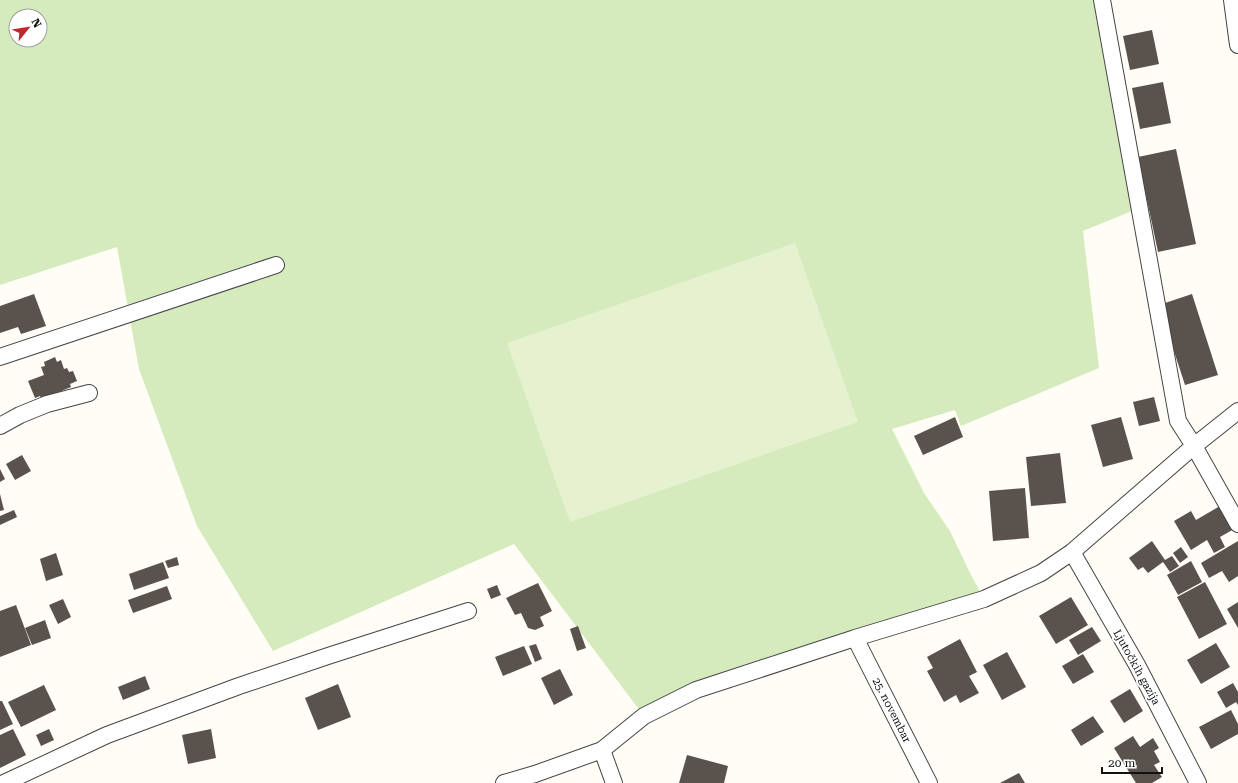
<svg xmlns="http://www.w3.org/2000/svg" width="1238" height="783" font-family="'Roboto Serif',serif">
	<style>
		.green { fill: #d5ebbd; fill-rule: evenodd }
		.pitch { fill: #e6f2cf }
		.building { fill: #5a524d }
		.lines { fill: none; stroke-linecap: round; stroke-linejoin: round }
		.street-casing { stroke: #444; stroke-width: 18 }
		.street { stroke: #fff; stroke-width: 16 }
		.labels { text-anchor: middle; stroke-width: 4; stroke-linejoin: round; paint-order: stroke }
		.street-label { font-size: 11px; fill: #111; stroke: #fff }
	</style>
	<rect width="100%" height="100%" fill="#fffdf5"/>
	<path class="green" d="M0 0H1102L1123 121 1132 211 1083 231 1099 368 961 426 955 410 892 429 924 493 950 531 971 575 984 599 644 716 514 544 273 651 197 526 139 369 117 247 0 285ZM16 16H40V40H16Z"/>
	<path class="pitch" d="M795 243 858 422 570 522 507 343Z"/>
	<path class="building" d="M1152 30 1159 64 1130 70 1123 36Z
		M1163 82 1171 123 1140 129 1132 88Z
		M1176 149 1196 244 1158 252 1138 157Z
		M34 294 46 326 21 334 18 327 0 333V306Z
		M1192 294 1218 375 1185 385 1159 305Z
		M55 357 57 362 61 360 64 369 67 368 69 372 73 371 77 381 70 384 71 387 42 399 40 396 35 398 28 381 44 375 41 367 45 366 44 362Z
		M1154 397 1160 421 1139 426 1133 402Z
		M955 417 963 437 923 455 914 436Z
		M1121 417 1133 459 1103 467 1091 425Z
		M1060 453 1066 503 1031 506 1026 457Z
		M22 455 31 471 15 480 6 464Z
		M0 469 5 479 0 482Z
		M1025 488 1029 538 993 541 989 491Z
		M0 494 4 510 0 511Z
		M1220 506 1234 529 1220 537 1225 547 1214 553 1207 540 1191 550 1174 521 1191 511 1196 520Z
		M14 510 17 517 0 525V516Z
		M1152 541 1165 560 1172 556 1179 566 1170 572 1163 562 1148 573 1143 567 1138 570 1129 558Z
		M1238 541V576L1229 582 1222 571 1209 578 1201 563Z
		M1181 547 1188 557 1180 563 1173 553Z
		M56 553 63 575 46 581 40 559Z
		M177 557 179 565 168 568 165 561Z
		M1191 561 1202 582 1178 595 1167 575Z
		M163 562 169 578 134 590 129 574Z
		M1205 582 1227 624 1199 639 1177 597Z
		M538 583 552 611 540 617 544 626 535 630 528 628 521 613 515 615 506 598Z
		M497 585 501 595 491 599 487 589Z
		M167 586 172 599 133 613 128 600Z
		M1071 597 1088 625 1056 644 1039 616Z
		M63 599 71 617 58 624 49 605Z
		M1238 602V628L1227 609Z
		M16 605 31 645 0 657V611Z
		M45 620 51 638 32 645 25 628Z
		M578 626 586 648 577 651 570 629Z
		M1092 627 1101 641 1078 655 1069 640Z
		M960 639 977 672 969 676 979 693 960 703 956 695 944 702 927 671 933 668 927 657Z
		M1216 643 1230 667 1201 684 1187 660Z
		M536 644 542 659 535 662 529 646Z
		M524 646 532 664 503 676 495 657Z
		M1007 652 1026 687 1002 700 983 665Z
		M1083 654 1094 672 1073 684 1062 666Z
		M560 669 573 695 554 705 541 678Z
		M145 676 150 689 123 700 118 687Z
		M1233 683 1238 692V705L1236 702 1226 708 1217 692Z
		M338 684 351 717 318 730 305 698Z
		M44 685 56 710 21 727 8 702Z
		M1130 689 1143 711 1124 723 1110 701Z
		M0 701H2L13 724 0 730Z
		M1231 710 1238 724V734L1211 749 1199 727Z
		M1093 716 1104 732 1081 746 1071 730Z
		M13 729 26 755 0 768V735Z
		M49 729 54 740 41 746 36 735Z
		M211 729 216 758 188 764 182 735Z
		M1133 736 1140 747 1153 738 1159 748 1154 751 1160 762 1154 765 1162 777 1152 783H1136L1114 748Z
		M687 755 728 766 724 783H679Z
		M1019 773 1025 783H1000Z"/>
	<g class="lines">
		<defs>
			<path id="street" d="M1102 0 1178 421 1194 446 1238 524
				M1232 0 1238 45
				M0 357 276 265
				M0 426 20 415 47 404 89 393
				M1072 552 1137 665 1198 783
				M855 638 929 783
				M602 750 614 783
				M4 783 107 735 239 686 328 656 468 611
				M504 783 535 774 602 750 644 716 696 690 855 638 984 599 1041 573 1072 552 1194 446 1238 411"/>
		</defs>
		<use href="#street" class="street-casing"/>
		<use href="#street" class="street"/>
	</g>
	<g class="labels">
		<g class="street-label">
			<text transform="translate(1137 667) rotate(61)" y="4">Ljutočkih gazija</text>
			<text transform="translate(892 710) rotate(63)" y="4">25. novembar</text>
		</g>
	</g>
	<g transform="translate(28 28) rotate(60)"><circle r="19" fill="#ffffff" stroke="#a0a0a0"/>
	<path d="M0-3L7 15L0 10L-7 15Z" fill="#c4262e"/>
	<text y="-6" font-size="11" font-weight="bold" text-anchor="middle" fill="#111111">N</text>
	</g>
	<path d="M1102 767v6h60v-6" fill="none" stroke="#111111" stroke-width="2"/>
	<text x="1108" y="767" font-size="12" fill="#111111" stroke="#ffffff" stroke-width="3" paint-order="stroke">20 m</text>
</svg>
